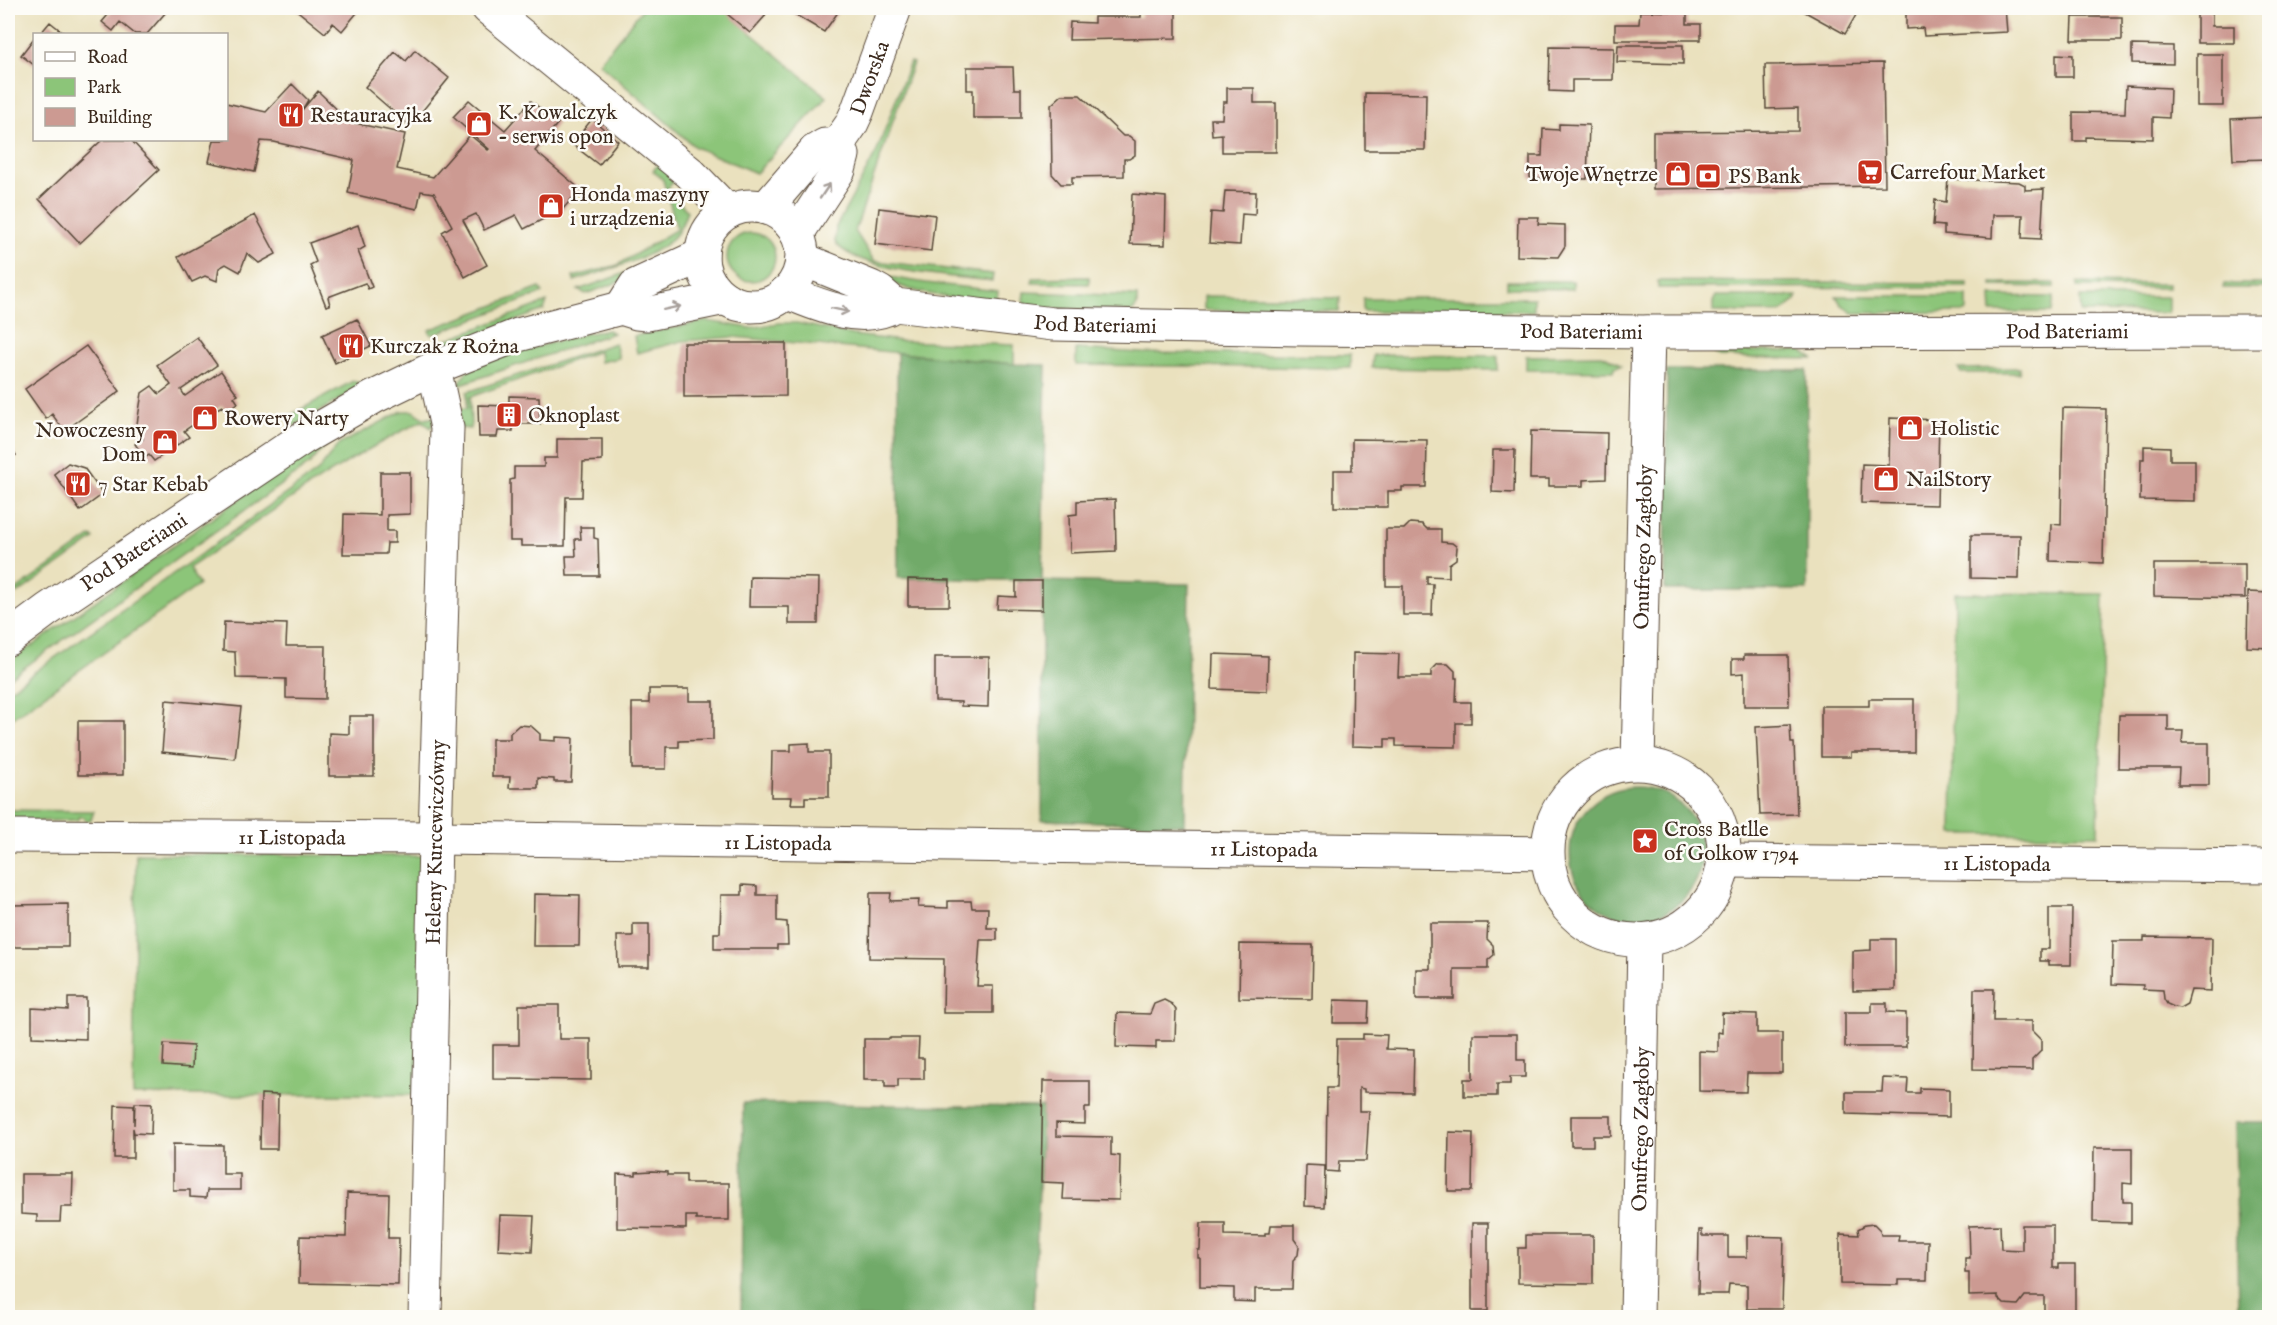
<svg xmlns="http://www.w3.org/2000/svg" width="2277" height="1325" font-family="'IM FELL English',serif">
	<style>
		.green { fill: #8cc579; stroke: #64784c; stroke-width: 1.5 }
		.forest { fill: #71aa69; stroke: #566a44; stroke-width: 1.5 }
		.building { fill: #cc9a92 }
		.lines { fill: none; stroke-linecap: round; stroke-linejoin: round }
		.minor-casing { stroke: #554536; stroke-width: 35 }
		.minor { stroke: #fff; stroke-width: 33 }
		.oneway { stroke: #a79f9a }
		.labels { text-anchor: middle; stroke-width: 5; stroke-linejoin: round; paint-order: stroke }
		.street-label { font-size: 21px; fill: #3b2a1e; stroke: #fdfcf7 }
		.poi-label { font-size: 21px; fill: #3b2a1e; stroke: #fdfcf7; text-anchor: start }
	</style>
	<rect width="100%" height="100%" fill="#fdfcf7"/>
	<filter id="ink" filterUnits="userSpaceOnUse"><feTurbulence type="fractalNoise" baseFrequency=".0167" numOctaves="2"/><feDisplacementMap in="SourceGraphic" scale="12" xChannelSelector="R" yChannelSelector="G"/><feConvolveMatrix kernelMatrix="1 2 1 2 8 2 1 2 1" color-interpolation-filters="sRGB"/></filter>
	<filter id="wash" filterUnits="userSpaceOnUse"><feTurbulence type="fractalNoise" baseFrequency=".008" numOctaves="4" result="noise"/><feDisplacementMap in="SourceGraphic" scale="24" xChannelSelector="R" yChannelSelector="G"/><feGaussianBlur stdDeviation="1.35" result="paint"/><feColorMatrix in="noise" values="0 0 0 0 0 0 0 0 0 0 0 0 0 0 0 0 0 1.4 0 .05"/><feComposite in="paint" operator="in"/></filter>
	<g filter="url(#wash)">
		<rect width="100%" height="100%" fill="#eae1be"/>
		<path class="green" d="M643 8H721L827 97 756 173 695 147 599 63Z
			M910 62 913 63 855 231 874 261 993 274 992 281C957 277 854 271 835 242L836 227 877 151Z
			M659 163 677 177 668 188 687 211C684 220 680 232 672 239 654 258 600 272 574 281L573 277 618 265 677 229 663 180 653 171Z
			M727 257a24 24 0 1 1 48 0a24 24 0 1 1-48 0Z
			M642 267 624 280 586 294 578 290Z
			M877 275 926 283 998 291 997 298 992 303C952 297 912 296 877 275Z
			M1089 277V284L1032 283 1033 278Z
			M1507 281H1573V289L1507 288Z
			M1658 281 1968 283V287L1658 288Z
			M1992 283H2054V287L1992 286Z
			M2077 283 2168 284V288L2077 287Z
			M2224 284H2269V288H2223Z
			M540 288 543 293 431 335 429 330Z
			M1024 292 1137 296V306L1132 312 1027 307 1023 301Z
			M1204 296 1340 298 1339 311 1206 310 1204 309Z
			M1716 296H1797L1794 302 1781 312H1713V302Z
			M1836 296H1967V310L1966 312 1853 313 1841 304Z
			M1991 296 2054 297 2052 312H1992Z
			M2080 297H2168V311L2167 313 2081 312Z
			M1363 298H1534V311H1363Z
			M547 302 544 310 442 348 435 344Z
			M707 321 750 328 779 323H797L853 335 901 341 1014 345V364L734 337 682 341 637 353 634 336Z
			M608 330 613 333 458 385 467 371 492 359 584 334Z
			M615 343 619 358 600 362 599 351 470 397 471 429 460 428 459 409 467 408V392Z
			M1076 349 1143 353 1350 355V368L1076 365Z
			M1714 351H1802L1813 359 1719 357 1714 353Z
			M1373 355 1498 356V370L1372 368Z
			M1602 355 1617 362 1621 366 1615 367 1613 371 1526 370V356Z
			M2020 368 2019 373H1961L1958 369Z
			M353 381 359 383 361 387 294 426 285 418Z
			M402 411H414L425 419 435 417 431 428 422 421C339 461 265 517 189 568L199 585 8 721V691L318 471 338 445Z
			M328 442 310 464 8 679V663L283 468Z
			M92 536 94 539 17 594 15 591Z
			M1955 593 2104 594 2098 835 1952 834Z
			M8 810 94 811 91 820 86 821 84 817H79L77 820 8 822Z
			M136 854 426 856 425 1095H133Z"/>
		<path class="forest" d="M897 353 1014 364 1046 365 1042 581 1189 584 1185 825 1042 820V581L898 578Z
			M1667 370H1807V590H1665Z
			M1570 853a66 66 0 1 1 132 0a66 66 0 1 1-132 0Z
			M743 1103 1043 1107 1033 1317 741 1318Z
			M2235 1122H2269V1317H2238Z"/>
		<g id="blocks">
			<path class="building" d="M114 8H161L166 12 147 34H135L120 22 113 31 102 22Z
				M294 8H361L342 31 333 23 325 33Z
				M720 8H757L766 15 750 33Z
				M791 8H841L824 32 789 11Z
				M1141 8H1176V38L1069 40 1070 22 1094 23V17H1141Z
				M1798 8H1860L1845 34Z
				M1906 8H2005L2007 32 1924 36 1923 28 1906 29Z
				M2233 8H2262V10H2233Z
				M1640 11 1687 12V24H1701V40H1615V24H1639Z
				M2197 11H2212V26H2234V43H2197Z
				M2073 17H2122V40H2072Z
				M50 22 65 34H40Z
				M34 38V65L21 55Z
				M1618 45H1683V64L1617 62Z
				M2132 45 2173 46V64L2132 63Z
				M1550 47 1614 48 1613 80H1572V92L1549 91Z
				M415 50 449 78 410 126 365 87 395 52 406 61Z
				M2056 54 2073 55V77H2056Z
				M2197 54H2223V106H2197Z
				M1883 63 1885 186 1653 189V132L1798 131V108L1766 109 1765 65Z
				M967 67H1013L1014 89H1021V118H973V90H967Z
				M292 84 308 100 302 110 318 91 350 122 405 134 397 169 433 177 470 135 488 150 489 149 453 117 469 100 505 130 531 101 558 123 535 151 580 189 563 209 524 229 516 215 484 230 476 214 463 220 487 265 465 277 442 232 452 226 434 193 421 191 417 209 348 193 354 160 274 142 261 141 254 172 209 162 214 140H226V103L266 112Z
				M2126 86 2170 88 2169 118 2153 117V139L2086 137V141H2073V112L2125 113Z
				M1227 88H1254V103H1276V152H1222V134L1212 135 1211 119H1222L1223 102H1227Z
				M1365 93 1426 94 1425 150H1365Z
				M1062 95H1080L1123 136H1129L1135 141V155L1129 159H1124V176L1072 177V184H1061L1052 174 1051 105Z
				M2270 117V159L2233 160 2231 119Z
				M592 119 618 141 599 165 572 144Z
				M1559 124 1589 125 1587 179 1530 178V156H1542L1543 129 1559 130Z
				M102 140H131L159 170 80 243 39 199Z
				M1948 179 2019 182 2025 185V190L2044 189 2041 239 2022 238 2023 215H1993L1992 238 1944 234V226L1933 225 1935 200 1946 202Z
				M1225 191 1256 192 1255 215 1242 214 1240 245 1209 243 1211 212 1223 213Z
				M1132 194 1166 197 1165 245 1130 244Z
				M879 208 935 215 931 251 875 244Z
				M255 215 276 254 259 263 247 253 240 272 226 264 219 268 217 281 205 276 192 282 178 257Z
				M1518 217H1539L1538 224 1565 225V246L1558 257 1517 256Z
				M358 225 365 247 358 251 372 287 368 289 365 283 328 297 330 305 326 306 310 265 316 262 309 243Z
				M357 319 371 346 335 363 322 335Z
				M197 337 217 365 181 390 185 396 221 371 238 395 234 397 238 403 226 411 222 406 210 413 214 419 202 428 197 422 184 431 189 437 177 445 173 439 163 447 167 452 154 461 149 455 145 458 135 444 143 439 136 430 142 393 152 386 159 394 171 385 157 365Z
				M684 343H786V396L684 397Z
				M86 346 120 391 64 431 52 414 46 419 25 389Z
				M509 396 539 397 540 424H513V431H498L497 437H479L478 405 509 406Z
				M2063 408 2106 409 2103 563 2050 561 2051 524 2061 525Z
				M1890 418 1939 420 1937 505 1861 503 1862 464 1889 465Z
				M1531 431 1607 433 1606 479 1583 480V486H1549V479H1530Z
				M557 439H602V461L583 462 582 497H566L565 546H521V541H510V480L514 479V467H544V458H557Z
				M1352 439 1427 440 1426 487H1402V491H1388V507H1334V470H1352Z
				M8 443 16 455 8 461Z
				M2144 446 2170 447V460H2195V501L2140 500 2141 459H2144Z
				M1493 450H1515L1514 493 1492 492Z
				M68 463 84 468 103 494 80 511 54 474Z
				M380 472H410V514L387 515V531H395V543H387L386 554H343L344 514 380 515Z
				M1115 499 1116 551 1070 553 1069 515 1077 514V501Z
				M1410 523 1422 524 1427 529H1441V542L1452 543 1457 547 1456 559 1449 564V577L1427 576V584H1433L1432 615H1403V586H1386V529H1404Z
				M580 527H594V538L598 539 599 576H567L566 556H576L575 539H581Z
				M1971 535H2020L2019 579 1971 578Z
				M2154 564H2245V598L2154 596Z
				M750 577 819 578 818 624H789V607H749Z
				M908 579 950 580 949 606H908Z
				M1016 581H1042V610L997 609 998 596 1016 597Z
				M2248 592 2270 593V648L2247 647Z
				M224 622 287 624 286 646H326L325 699 286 698V679L236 678 235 652 223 651Z
				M1353 653 1399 654 1398 677H1431V671L1438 664H1448L1455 671V678H1457L1456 702H1471V723H1456V747L1396 746V739H1385V747L1352 746Z
				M1213 654 1268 656 1267 691 1212 689Z
				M1744 655H1788L1789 706H1744V673L1732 674V659H1744Z
				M935 657H989L988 707 961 706V702L935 701Z
				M649 689H689V701H713V740L679 741V747H666V769H632V703H649Z
				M1869 699H1914V752H1851V757H1821V706H1869Z
				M166 700 241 707 235 759 162 752Z
				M2119 715H2168V731H2183L2182 743H2209V785H2178L2179 768H2118Z
				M349 716H374V776H329V733L349 734Z
				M78 721H123V775H78Z
				M519 725 531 726 540 734V740L556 741V737L573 738 571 782H554V779L538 778V788H509L510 777H492V739H510V733Z
				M1790 725 1791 743H1794L1797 814 1760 815 1756 727Z
				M809 743V752H829V797H805V804H791L792 797H771L772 751H791V744Z
				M742 885 757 886V895H777V921L787 922 788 945H777V949H714V933H720L721 895H742Z
				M870 893H891L890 901 919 900 918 907 948 908V901H971L972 908H988L987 928H997V940H980L977 986H993V1013H943L944 959 869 958Z
				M534 894 580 895 579 946H533Z
				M68 904V947H11V905Z
				M2049 908H2072L2071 965H2049V961H2040V949H2049Z
				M1430 923H1488L1487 939 1493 945 1494 955 1488 960V969H1454V999H1416V969H1430Z
				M633 924H649V967H618L617 936H633Z
				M2144 937 2212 938 2211 991 2191 990 2187 1004 2180 1008 2174 1007 2167 1004 2164 999 2163 990 2143 989V985L2112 984 2113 941H2144Z
				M1871 939H1895V990L1853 991V951L1871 950Z
				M1240 944 1313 945 1312 999 1239 998Z
				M1974 989H1994L1993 1021H2032V1031L2041 1040V1051L2032 1060V1070L1973 1069Z
				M68 998H86V1039L32 1037V1008L68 1010Z
				M1164 1000 1172 1004 1176 1010 1175 1041H1156V1048L1116 1047 1117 1013 1150 1014 1154 1004Z
				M1334 1000 1369 1001 1368 1023H1333Z
				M1872 1003H1887V1012L1906 1013V1047H1845V1012H1872Z
				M519 1005H559V1039H591V1080L493 1079V1045H519Z
				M1722 1013 1757 1014V1033H1782V1073H1747L1746 1092 1699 1091V1051L1718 1052V1032L1722 1033Z
				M1363 1034 1387 1035 1386 1049 1414 1050 1413 1093 1364 1092V1089L1359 1088V1111H1369L1366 1161H1339L1338 1172 1326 1171 1327 1088H1336L1337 1039H1363Z
				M1473 1034H1517V1060H1525V1077H1510V1084H1497V1096H1464V1079H1473Z
				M890 1038H919L918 1058H924V1079H898V1087H885V1080H864V1039H890Z
				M164 1044 193 1046 192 1068 163 1066Z
				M1883 1078 1908 1079 1907 1093H1920V1088L1949 1089V1117L1846 1114V1092H1882Z
				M1043 1081H1090V1108H1085V1124L1056 1123V1136L1111 1137V1155L1120 1156 1119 1200 1063 1199 1064 1183 1041 1182Z
				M261 1094 278 1095 277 1149H260Z
				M135 1103 152 1104 151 1134 134 1133 133 1128V1158H114L115 1105 134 1106V1125Z
				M1571 1116H1611V1136H1593V1146H1571Z
				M1449 1132 1473 1133 1472 1191H1448Z
				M173 1144 223 1145V1174H240V1190H207L206 1198 190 1197V1190H173Z
				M2094 1148H2132V1184L2123 1183V1202H2131V1223L2093 1222Z
				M1306 1165 1325 1166 1324 1207 1305 1206Z
				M652 1171 667 1172V1175H686V1183H729V1220H696V1216H686V1229L617 1228V1174L636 1175V1172Z
				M21 1174H73L72 1207H61L60 1222H37V1215L21 1214Z
				M347 1193 389 1194 388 1238H399L398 1285 299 1283 300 1236 346 1237Z
				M500 1215 534 1216 532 1252 498 1250Z
				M1201 1223H1225V1235L1265 1236V1233H1270L1271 1225H1294V1239L1299 1246 1298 1255 1293 1260 1292 1289H1255V1302L1234 1301V1288L1200 1287V1258H1198V1250H1200Z
				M1472 1223H1488V1311H1472Z
				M1874 1224 1880 1230 1881 1235H1899L1898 1241H1928L1927 1280H1898V1285L1840 1284V1234L1859 1235 1858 1229 1865 1225Z
				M2000 1225 2001 1249 2022 1250V1225H2053V1268H2059V1264H2075V1318H2044V1296H2025L2018 1305 2004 1304 1998 1298V1295L1969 1296V1273H1965V1258H1970L1969 1226Z
				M1699 1230H1702V1236H1728V1257H1747V1236L1784 1237 1782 1309H1747V1285L1729 1284 1728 1294H1698Z
				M1526 1235H1593V1284L1518 1283V1248H1526Z"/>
		</g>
	</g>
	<g filter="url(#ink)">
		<use href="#blocks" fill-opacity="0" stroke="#554536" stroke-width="1.5"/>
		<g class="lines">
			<defs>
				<g id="minor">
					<path d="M488 8 690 173 728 212"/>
					<path id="s1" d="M837 145 851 125 857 112 895 8"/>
					<circle cx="752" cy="256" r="50"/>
					<path d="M766 208 815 151 825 145H837"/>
					<path d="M797 234 839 170 843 155 837 145"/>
					<path id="s2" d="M802 259 871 287 880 292 895 305 1053 324 1299 329 1648 332 2270 331"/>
					<path d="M786 292C817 305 863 325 895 305"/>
					<path d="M621 308 635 286 702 255"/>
					<path id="s3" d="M8 639 47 610 303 438 374 397 434 368 518 335 621 308 637 313 647 314 725 298"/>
					<path id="s4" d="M1638 763 1648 332"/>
					<circle cx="1636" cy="852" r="88"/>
					<path id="s5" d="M8 836 435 838 1547 853"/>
					<path id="s6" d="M1725 861 2270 866"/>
					<path id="s7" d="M425 1318 435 838 447 428 434 368"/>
					<path id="s8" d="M1637 1318 1644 941"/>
				</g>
			</defs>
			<use href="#minor" class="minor-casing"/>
			<use href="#minor" class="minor"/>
		</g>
		<defs><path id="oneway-shaft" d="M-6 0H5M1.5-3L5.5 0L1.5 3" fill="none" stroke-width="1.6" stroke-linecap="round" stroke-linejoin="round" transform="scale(1.5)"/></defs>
		<g class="oneway">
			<use href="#oneway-shaft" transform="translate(825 191) rotate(-56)"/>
			<use href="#oneway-shaft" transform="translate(672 308) rotate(-12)"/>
			<use href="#oneway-shaft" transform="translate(840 310) rotate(12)"/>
		</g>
	</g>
	<defs>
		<symbol id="restaurant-square" viewBox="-11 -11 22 22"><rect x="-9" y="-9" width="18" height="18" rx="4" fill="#c8321e" stroke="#fdfcf7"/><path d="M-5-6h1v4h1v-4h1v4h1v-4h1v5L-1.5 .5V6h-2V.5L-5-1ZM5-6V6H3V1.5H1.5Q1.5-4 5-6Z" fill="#fff"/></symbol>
		<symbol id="shop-square" viewBox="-11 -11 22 22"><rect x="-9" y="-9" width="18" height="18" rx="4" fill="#c8321e" stroke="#fdfcf7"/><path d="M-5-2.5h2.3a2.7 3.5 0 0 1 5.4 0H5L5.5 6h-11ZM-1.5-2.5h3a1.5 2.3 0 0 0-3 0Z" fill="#fff"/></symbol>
		<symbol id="supermarket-square" viewBox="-11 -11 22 22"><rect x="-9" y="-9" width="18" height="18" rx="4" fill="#c8321e" stroke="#fdfcf7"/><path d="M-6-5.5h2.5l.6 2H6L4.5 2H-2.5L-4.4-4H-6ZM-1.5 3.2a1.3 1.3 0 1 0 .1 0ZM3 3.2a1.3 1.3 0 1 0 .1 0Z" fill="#fff"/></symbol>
		<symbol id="bank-square" viewBox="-11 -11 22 22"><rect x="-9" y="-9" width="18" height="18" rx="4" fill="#c8321e" stroke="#fdfcf7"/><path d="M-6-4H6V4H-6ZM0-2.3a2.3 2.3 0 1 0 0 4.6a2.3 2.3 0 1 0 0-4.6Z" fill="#fff"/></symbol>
		<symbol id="building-square" viewBox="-11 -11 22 22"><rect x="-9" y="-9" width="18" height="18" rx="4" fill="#c8321e" stroke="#fdfcf7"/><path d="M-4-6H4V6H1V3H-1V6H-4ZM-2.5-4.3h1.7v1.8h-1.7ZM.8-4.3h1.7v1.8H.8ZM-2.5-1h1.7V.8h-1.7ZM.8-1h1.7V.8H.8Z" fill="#fff"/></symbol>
		<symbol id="sight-square" viewBox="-11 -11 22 22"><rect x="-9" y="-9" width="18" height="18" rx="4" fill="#c8321e" stroke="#fdfcf7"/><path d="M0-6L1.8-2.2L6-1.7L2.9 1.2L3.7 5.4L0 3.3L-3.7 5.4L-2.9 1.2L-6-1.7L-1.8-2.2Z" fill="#fff"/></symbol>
	</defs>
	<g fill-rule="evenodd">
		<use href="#restaurant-square" x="276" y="100" width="30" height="30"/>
		<use href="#shop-square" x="464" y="109" width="30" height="30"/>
		<use href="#supermarket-square" x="1855" y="157" width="30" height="30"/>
		<use href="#shop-square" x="1663" y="159" width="30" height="30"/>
		<use href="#bank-square" x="1693" y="161" width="30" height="30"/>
		<use href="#shop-square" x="536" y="191" width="30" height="30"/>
		<use href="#restaurant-square" x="336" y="331" width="30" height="30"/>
		<use href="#building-square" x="494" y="400" width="30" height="30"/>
		<use href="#shop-square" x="190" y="403" width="30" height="30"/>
		<use href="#shop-square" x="1895" y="413" width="30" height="30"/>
		<use href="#shop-square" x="150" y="427" width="30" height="30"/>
		<use href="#shop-square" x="1871" y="464" width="30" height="30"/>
		<use href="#restaurant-square" x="63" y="469" width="30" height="30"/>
		<use href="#sight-square" x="1630" y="826" width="30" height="30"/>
	</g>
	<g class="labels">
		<g class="street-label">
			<text dy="7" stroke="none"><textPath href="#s1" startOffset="75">Dworska</textPath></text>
			<text dy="7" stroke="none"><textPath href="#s2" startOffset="306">Pod Bateriami</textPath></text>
			<text dy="7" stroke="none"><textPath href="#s2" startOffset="792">Pod Bateriami</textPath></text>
			<text dy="7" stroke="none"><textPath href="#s2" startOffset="1278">Pod Bateriami</textPath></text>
			<text dy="7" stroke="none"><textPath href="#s4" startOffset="216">Onufrego Zagłoby</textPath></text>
			<text dy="7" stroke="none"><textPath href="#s3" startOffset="153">Pod Bateriami</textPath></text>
			<text dy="7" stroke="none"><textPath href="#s5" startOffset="284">11 Listopada</textPath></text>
			<text dy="7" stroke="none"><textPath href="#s7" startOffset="476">Heleny Kurcewiczówny</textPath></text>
			<text dy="7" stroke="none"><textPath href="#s5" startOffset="770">11 Listopada</textPath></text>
			<text dy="7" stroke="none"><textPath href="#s5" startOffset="1256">11 Listopada</textPath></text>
			<text dy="7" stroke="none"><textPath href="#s6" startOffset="272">11 Listopada</textPath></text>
			<text dy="7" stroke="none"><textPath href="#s8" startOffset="189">Onufrego Zagłoby</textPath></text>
		</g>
		<g class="poi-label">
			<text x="498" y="119">K. Kowalczyk<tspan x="498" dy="24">- serwis opon</tspan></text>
			<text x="310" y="122">Restauracyjka</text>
			<text x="1890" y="179">Carrefour Market</text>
			<text x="1658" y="181" text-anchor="end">Twoje Wnętrze</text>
			<text x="1728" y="183">PS Bank</text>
			<text x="570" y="201">Honda maszyny<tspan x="570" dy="24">i urządzenia</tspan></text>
			<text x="370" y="353">Kurczak z Rożna</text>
			<text x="528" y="422">Oknoplast</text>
			<text x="224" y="425">Rowery Narty</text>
			<text x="1930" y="435">Holistic</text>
			<text x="146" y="437" text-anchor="end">Nowoczesny<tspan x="146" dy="24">Dom</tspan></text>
			<text x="1906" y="486">NailStory</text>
			<text x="98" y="491">7 Star Kebab</text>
			<text x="1664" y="836">Cross Batlle<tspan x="1664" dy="24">of Golkow 1794</tspan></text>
		</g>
	</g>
	<rect width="2277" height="1325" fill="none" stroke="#fdfcf7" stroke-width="30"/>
	<rect x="33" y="33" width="195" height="108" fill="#fdfcf7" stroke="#afa8a0" stroke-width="1.5"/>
	<rect x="45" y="52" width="30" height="9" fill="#ffffff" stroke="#afa8a0" stroke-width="1.5"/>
	<text x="87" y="63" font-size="18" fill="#3b2a1e">Road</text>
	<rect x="45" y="78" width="30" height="18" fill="#8cc579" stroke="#afa8a0" stroke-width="1.5"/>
	<text x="87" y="93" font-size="18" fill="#3b2a1e">Park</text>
	<rect x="45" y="108" width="30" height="18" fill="#cc9a92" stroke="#afa8a0" stroke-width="1.5"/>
	<text x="87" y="123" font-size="18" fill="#3b2a1e">Building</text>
</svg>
